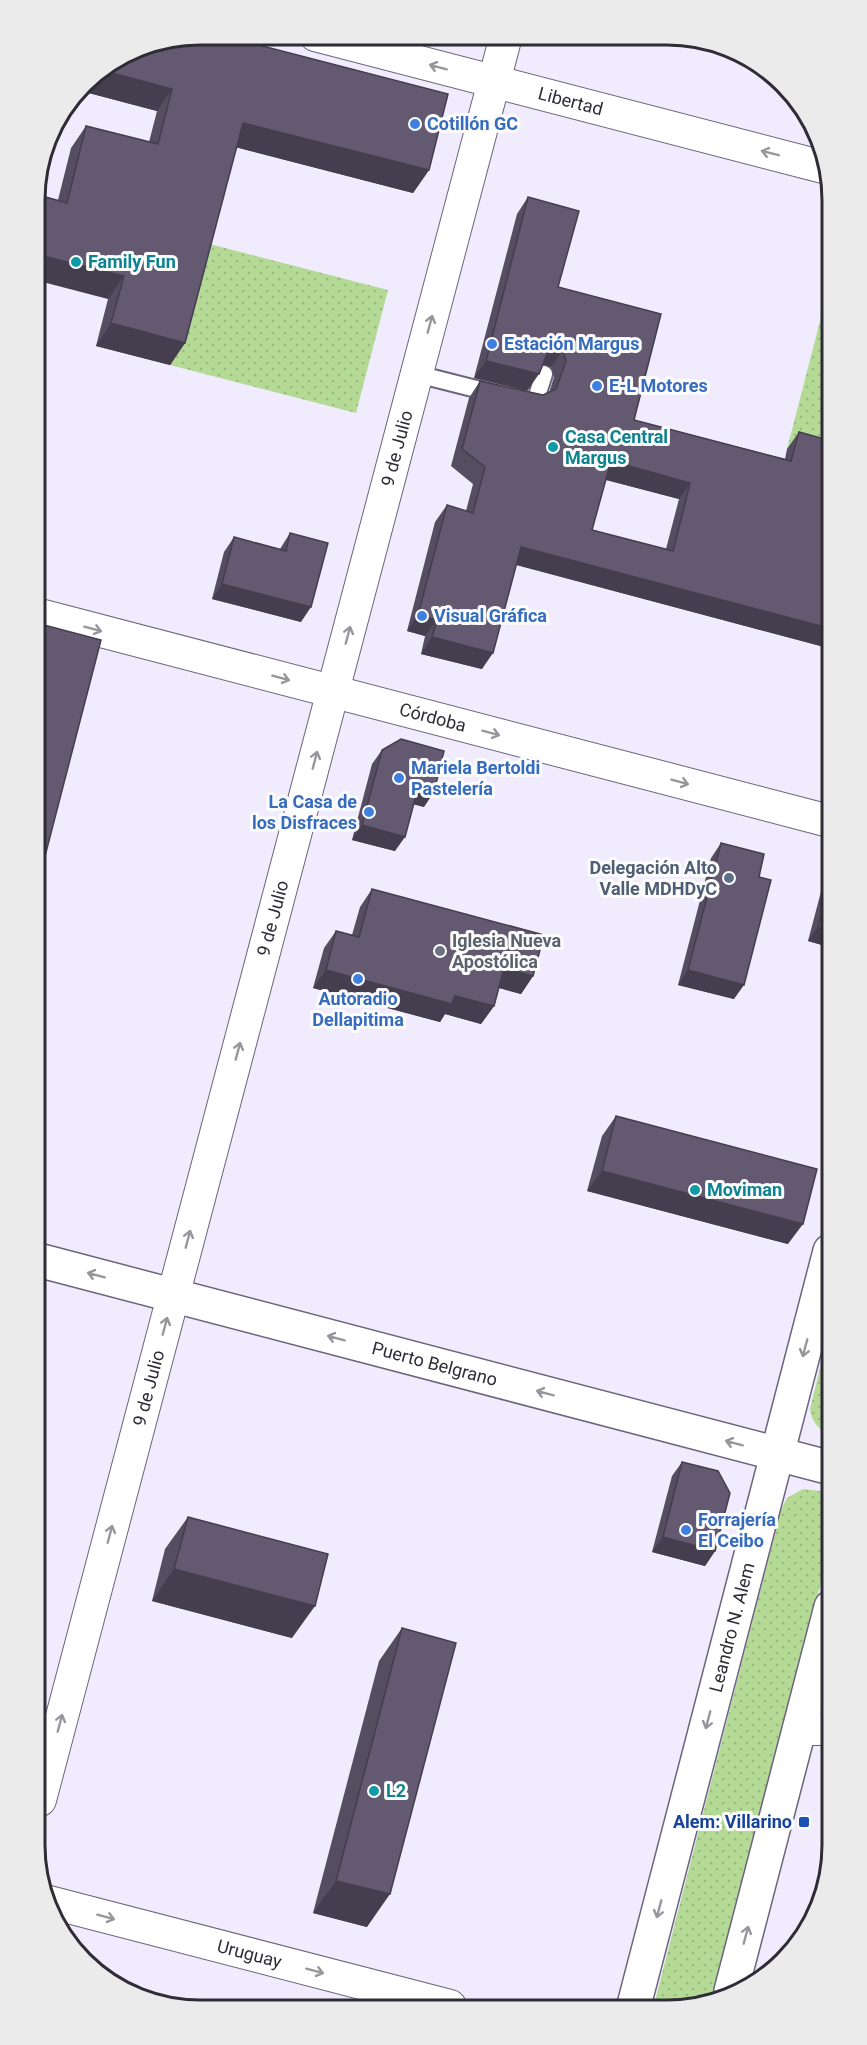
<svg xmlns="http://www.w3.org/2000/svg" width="867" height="2045" font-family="Roboto,sans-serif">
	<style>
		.green { fill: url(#green-dots) }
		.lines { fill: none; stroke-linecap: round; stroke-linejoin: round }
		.service-casing { stroke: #6b647c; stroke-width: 20 }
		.minor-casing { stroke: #6b647c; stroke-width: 34 }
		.tertiary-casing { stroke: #6b647c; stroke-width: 36 }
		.secondary-casing { stroke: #6b647c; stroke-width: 36 }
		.service { stroke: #fff; stroke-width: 16 }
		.minor { stroke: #fff; stroke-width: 32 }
		.tertiary { stroke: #fff; stroke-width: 33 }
		.secondary { stroke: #fff; stroke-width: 33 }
		.wall { fill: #554d60; fill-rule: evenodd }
		.shaded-wall { fill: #453e4e }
		.building { fill: #635970; stroke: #453e4e; stroke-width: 1.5; fill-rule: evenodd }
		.oneway { stroke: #97969a }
		.shop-dot { fill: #3f7fe0; stroke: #fcfcfc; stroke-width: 2 }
		.culture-dot { fill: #0f9aa8; stroke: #fcfcfc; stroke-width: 2 }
		.service-dot { fill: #5c6f8a; stroke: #fcfcfc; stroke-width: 2 }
		.worship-dot { fill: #6b7280; stroke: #fcfcfc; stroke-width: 2 }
		.transit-dot { fill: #1a4fb4; stroke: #fcfcfc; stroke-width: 2 }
		.labels { text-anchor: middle; stroke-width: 6; stroke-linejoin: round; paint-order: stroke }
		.street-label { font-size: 18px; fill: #2f2c36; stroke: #fcfcfc }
		.shop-label { font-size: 18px; font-weight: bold; fill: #366cbe; stroke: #fcfcfc; text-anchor: start }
		.culture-label { font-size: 18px; font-weight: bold; fill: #0d838f; stroke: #fcfcfc; text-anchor: start }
		.service-label { font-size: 18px; font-weight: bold; fill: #4e5e75; stroke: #fcfcfc; text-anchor: end }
		.worship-label { font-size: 18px; font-weight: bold; fill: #5b616d; stroke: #fcfcfc; text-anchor: start }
		.transit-label { font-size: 18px; font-weight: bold; fill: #164399; stroke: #fcfcfc; text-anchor: end }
		.rim { fill: none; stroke: #2f2c36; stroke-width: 3 }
	</style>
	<defs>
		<pattern id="green-dots" width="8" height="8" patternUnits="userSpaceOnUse" patternTransform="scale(1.5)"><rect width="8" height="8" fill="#b4da96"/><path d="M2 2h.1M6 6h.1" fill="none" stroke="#9bbb82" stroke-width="1.8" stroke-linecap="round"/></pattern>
	</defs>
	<rect width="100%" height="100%" fill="#f0ecfd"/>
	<path class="green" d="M202 242 388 290 356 413 170 365Z
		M827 294 828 460 787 449Z
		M831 1323V1435C819 1430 812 1423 810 1409Z
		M803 1489 820 1491 831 1500V1544L711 2004 654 2005 781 1510 787 1498Z"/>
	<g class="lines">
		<defs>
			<path id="service" d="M417 374 528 402 536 399 544 374"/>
			<g id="minor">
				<path id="s1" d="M315 35 827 168"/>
				<path id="s2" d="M36 614 829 821"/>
				<path d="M799 1729H832"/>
				<path id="s3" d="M40 1800 506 36"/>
				<path id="s4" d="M49 1902 450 2006"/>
			</g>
			<g id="tertiary">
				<path id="s5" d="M38 1260 831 1468"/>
			</g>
			<g id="secondary">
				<path d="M731 1991 831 1607"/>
				<path id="s6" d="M634 2005 830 1251"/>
			</g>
		</defs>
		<use href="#service" class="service-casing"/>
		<use href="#minor" class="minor-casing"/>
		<use href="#tertiary" class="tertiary-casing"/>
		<use href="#secondary" class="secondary-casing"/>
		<use href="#service" class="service"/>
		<use href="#minor" class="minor"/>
		<use href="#tertiary" class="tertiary"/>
		<use href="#secondary" class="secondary"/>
	</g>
	<path class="wall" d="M137 47 429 170 413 193 236 147 185 343 170 365 96 346 108 299 58 200 71 148 86 126 149 142 157 111 85 92 89 78 91 76Z
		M528 197 558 287 634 420 785 459 787 449 799 432 828 440V648L516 565 482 669 421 654 425 636 407 631 435 522 447 505 466 511 473 484 451 466 469 398 480 381 543 395 549 393 554 377 551 367 543 364 527 391 474 378 517 214ZM606 480 679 499 666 549 592 530Z
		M290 533 301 622 212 599 224 552 234 537 280 549Z
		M44 625 37 887 36 635Z
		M382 750 424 807 414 804 395 851 352 840 372 764Z
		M721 843 759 877 734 999 678 985 711 858Z
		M829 866V947L808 941 827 869Z
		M372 889 533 976 521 994 499 988 494 1006 481 1024 445 1014 440 1022 313 988 324 948 336 931 352 935 360 907Z
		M616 1116 788 1244 587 1191 602 1136Z
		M682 1462 715 1551 705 1566 652 1552 672 1476Z
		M188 1517 292 1638 152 1601 165 1549Z
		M402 1628 367 1927 313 1913 379 1661Z"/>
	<path class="shaded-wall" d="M101 70 172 89 157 111 85 92Z
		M243 123 429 170 413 193 227 145Z
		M35 254 124 276 108 299 35 280Z
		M111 323 185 343 170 365 96 346Z
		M554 347 563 350 551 367 542 364 549 349Z
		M486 361 539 374 527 391 474 378Z
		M611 461 690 483 679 499 599 478Z
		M521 547 828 628V648L510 563Z
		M222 584 311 607 301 622 212 599Z
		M418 615 437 620 425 636 407 631Z
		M432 637 493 653 482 669 421 654Z
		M418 788 434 792 424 807 408 803Z
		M362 825 405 837 395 851 352 840Z
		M818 927 829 930V947L808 941Z
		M504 968 533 976 521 994 492 986Z
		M326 970 455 996 494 1006 481 1024 445 1014 440 1022 313 988Z
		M688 970 744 985 734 999 678 985Z
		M602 1171 803 1224 788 1244 587 1191Z
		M663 1537 715 1551 705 1566 652 1552Z
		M174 1569 315 1606 292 1638 152 1601Z
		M336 1881 390 1894 367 1927 313 1913Z"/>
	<path class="building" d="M200 34 220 35 448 94 429 170 243 123 185 343 111 323 124 276 35 254V194L67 203 86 126 158 144 172 89 101 70 137 47Z
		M528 197 579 211 558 287 661 314 634 420 791 461 799 432 828 440V628L521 547 493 653 432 637 437 620 418 615 447 505 473 513 485 467 462 449 480 381 543 395 556 389 566 361 563 350 554 347 549 349 539 374 486 361ZM611 461 690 483 673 551 592 530Z
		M290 533 328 543 311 607 222 584 234 537 286 551Z
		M44 625 101 640 37 887 36 653Z
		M401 739 444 751 434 792 418 788 405 837 362 825 382 750Z
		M721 843 764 854 759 877 771 880 744 985 688 970Z
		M829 886V930L818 927Z
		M372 889 544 935 533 976 504 968 494 1006 455 996 452 1004 326 970 336 931 359 937Z
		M616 1116 817 1169 803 1224 602 1171Z
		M682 1462 718 1471 730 1493 715 1551 663 1537Z
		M188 1517 328 1554 315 1606 174 1569Z
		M402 1628 456 1643 390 1894 336 1881Z"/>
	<defs><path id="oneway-shaft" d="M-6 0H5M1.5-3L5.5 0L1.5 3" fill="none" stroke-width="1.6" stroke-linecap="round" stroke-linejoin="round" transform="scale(1.5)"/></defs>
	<g class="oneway">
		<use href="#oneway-shaft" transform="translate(438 67) rotate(-165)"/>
		<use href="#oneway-shaft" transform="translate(770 153) rotate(-166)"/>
		<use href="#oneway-shaft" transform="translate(430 324) rotate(-75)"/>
		<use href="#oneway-shaft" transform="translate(93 629) rotate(15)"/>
		<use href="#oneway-shaft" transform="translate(348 635) rotate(-75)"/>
		<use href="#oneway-shaft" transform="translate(281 678) rotate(15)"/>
		<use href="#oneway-shaft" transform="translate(491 733) rotate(15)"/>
		<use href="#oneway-shaft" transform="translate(315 760) rotate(-75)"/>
		<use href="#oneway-shaft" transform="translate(680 782) rotate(15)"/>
		<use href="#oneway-shaft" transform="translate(238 1051) rotate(-75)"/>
		<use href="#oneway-shaft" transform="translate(188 1239) rotate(-75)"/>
		<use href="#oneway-shaft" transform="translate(96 1275) rotate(-165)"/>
		<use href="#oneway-shaft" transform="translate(165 1326) rotate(-75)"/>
		<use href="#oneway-shaft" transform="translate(336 1338) rotate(-165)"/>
		<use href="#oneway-shaft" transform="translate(805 1348) rotate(105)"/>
		<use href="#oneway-shaft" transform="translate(545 1393) rotate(-165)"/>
		<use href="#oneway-shaft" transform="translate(734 1443) rotate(-165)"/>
		<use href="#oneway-shaft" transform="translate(110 1534) rotate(-75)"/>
		<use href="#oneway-shaft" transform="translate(708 1720) rotate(105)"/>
		<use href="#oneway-shaft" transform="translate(60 1723) rotate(-75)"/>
		<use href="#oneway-shaft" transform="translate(659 1909) rotate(105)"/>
		<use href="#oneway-shaft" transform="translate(106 1917) rotate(15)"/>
		<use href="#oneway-shaft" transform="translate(746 1935) rotate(-75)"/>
		<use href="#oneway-shaft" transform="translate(315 1971) rotate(15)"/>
	</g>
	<g class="shop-dot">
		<circle cx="415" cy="124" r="6"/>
		<circle cx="492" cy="344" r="6"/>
		<circle cx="597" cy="386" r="6"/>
		<circle cx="422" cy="616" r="6"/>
		<circle cx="399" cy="778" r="6"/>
		<circle cx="369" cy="812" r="6"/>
		<circle cx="358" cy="979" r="6"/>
		<circle cx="686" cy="1530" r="6"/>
	</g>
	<g class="culture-dot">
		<circle cx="76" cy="262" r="6"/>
		<circle cx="553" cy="447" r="6"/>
		<circle cx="695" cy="1190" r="6"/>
		<circle cx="374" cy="1791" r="6"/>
	</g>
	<circle class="service-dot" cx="729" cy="878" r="6"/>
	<circle class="worship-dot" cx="440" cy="951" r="6"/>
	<rect class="transit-dot" x="798" y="1816" width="12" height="12" rx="3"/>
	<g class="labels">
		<g class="street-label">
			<text dy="6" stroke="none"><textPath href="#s1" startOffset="264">Libertad</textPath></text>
			<text dy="6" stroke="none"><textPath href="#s3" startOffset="1398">9 de Julio</textPath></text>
			<text dy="6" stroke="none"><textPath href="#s2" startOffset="410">Córdoba</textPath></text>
			<text dy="6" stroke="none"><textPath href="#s3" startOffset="912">9 de Julio</textPath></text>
			<text dy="6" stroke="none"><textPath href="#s5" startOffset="410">Puerto Belgrano</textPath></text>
			<text dy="6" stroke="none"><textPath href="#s3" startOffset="426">9 de Julio</textPath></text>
			<text dy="6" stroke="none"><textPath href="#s6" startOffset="390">Leandro N. Alem</textPath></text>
			<text dy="6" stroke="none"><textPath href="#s4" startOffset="207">Uruguay</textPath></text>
		</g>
		<g class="shop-label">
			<text x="427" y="130">Cotillón GC</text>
			<text x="504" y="350">Estación Margus</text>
			<text x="609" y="392">E-L Motores</text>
			<text x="434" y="622">Visual Gráfica</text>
			<text x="411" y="774">Mariela Bertoldi<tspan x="411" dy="21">Pastelería</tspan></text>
			<text x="357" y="808" text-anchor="end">La Casa de<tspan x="357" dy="21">los Disfraces</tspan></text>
			<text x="358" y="1005" text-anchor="middle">Autoradio<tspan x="358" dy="21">Dellapitima</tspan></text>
			<text x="698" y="1526">Forrajería<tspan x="698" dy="21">El Ceibo</tspan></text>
		</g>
		<g class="culture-label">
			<text x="88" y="268">Family Fun</text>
			<text x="565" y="443">Casa Central<tspan x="565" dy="21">Margus</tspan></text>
			<text x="707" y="1196">Moviman</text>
			<text x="386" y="1797">L2</text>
		</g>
		<g class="service-label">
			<text x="717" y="874">Delegación Alto<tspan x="717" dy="21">Valle MDHDyC</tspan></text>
		</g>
		<g class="worship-label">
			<text x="452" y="947">Iglesia Nueva<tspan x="452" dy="21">Apostólica</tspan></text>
		</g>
		<g class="transit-label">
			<text x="792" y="1828">Alem: Villarino</text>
		</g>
	</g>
	<path d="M0 0H867V2045H0ZM200 45H667A155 155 0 0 1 822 200V1845A155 155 0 0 1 667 2000H200A155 155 0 0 1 45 1845V200A155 155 0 0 1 200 45Z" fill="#ecebec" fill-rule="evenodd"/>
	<path class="rim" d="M200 45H667A155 155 0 0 1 822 200V1845A155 155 0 0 1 667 2000H200A155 155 0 0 1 45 1845V200A155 155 0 0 1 200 45Z"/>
</svg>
